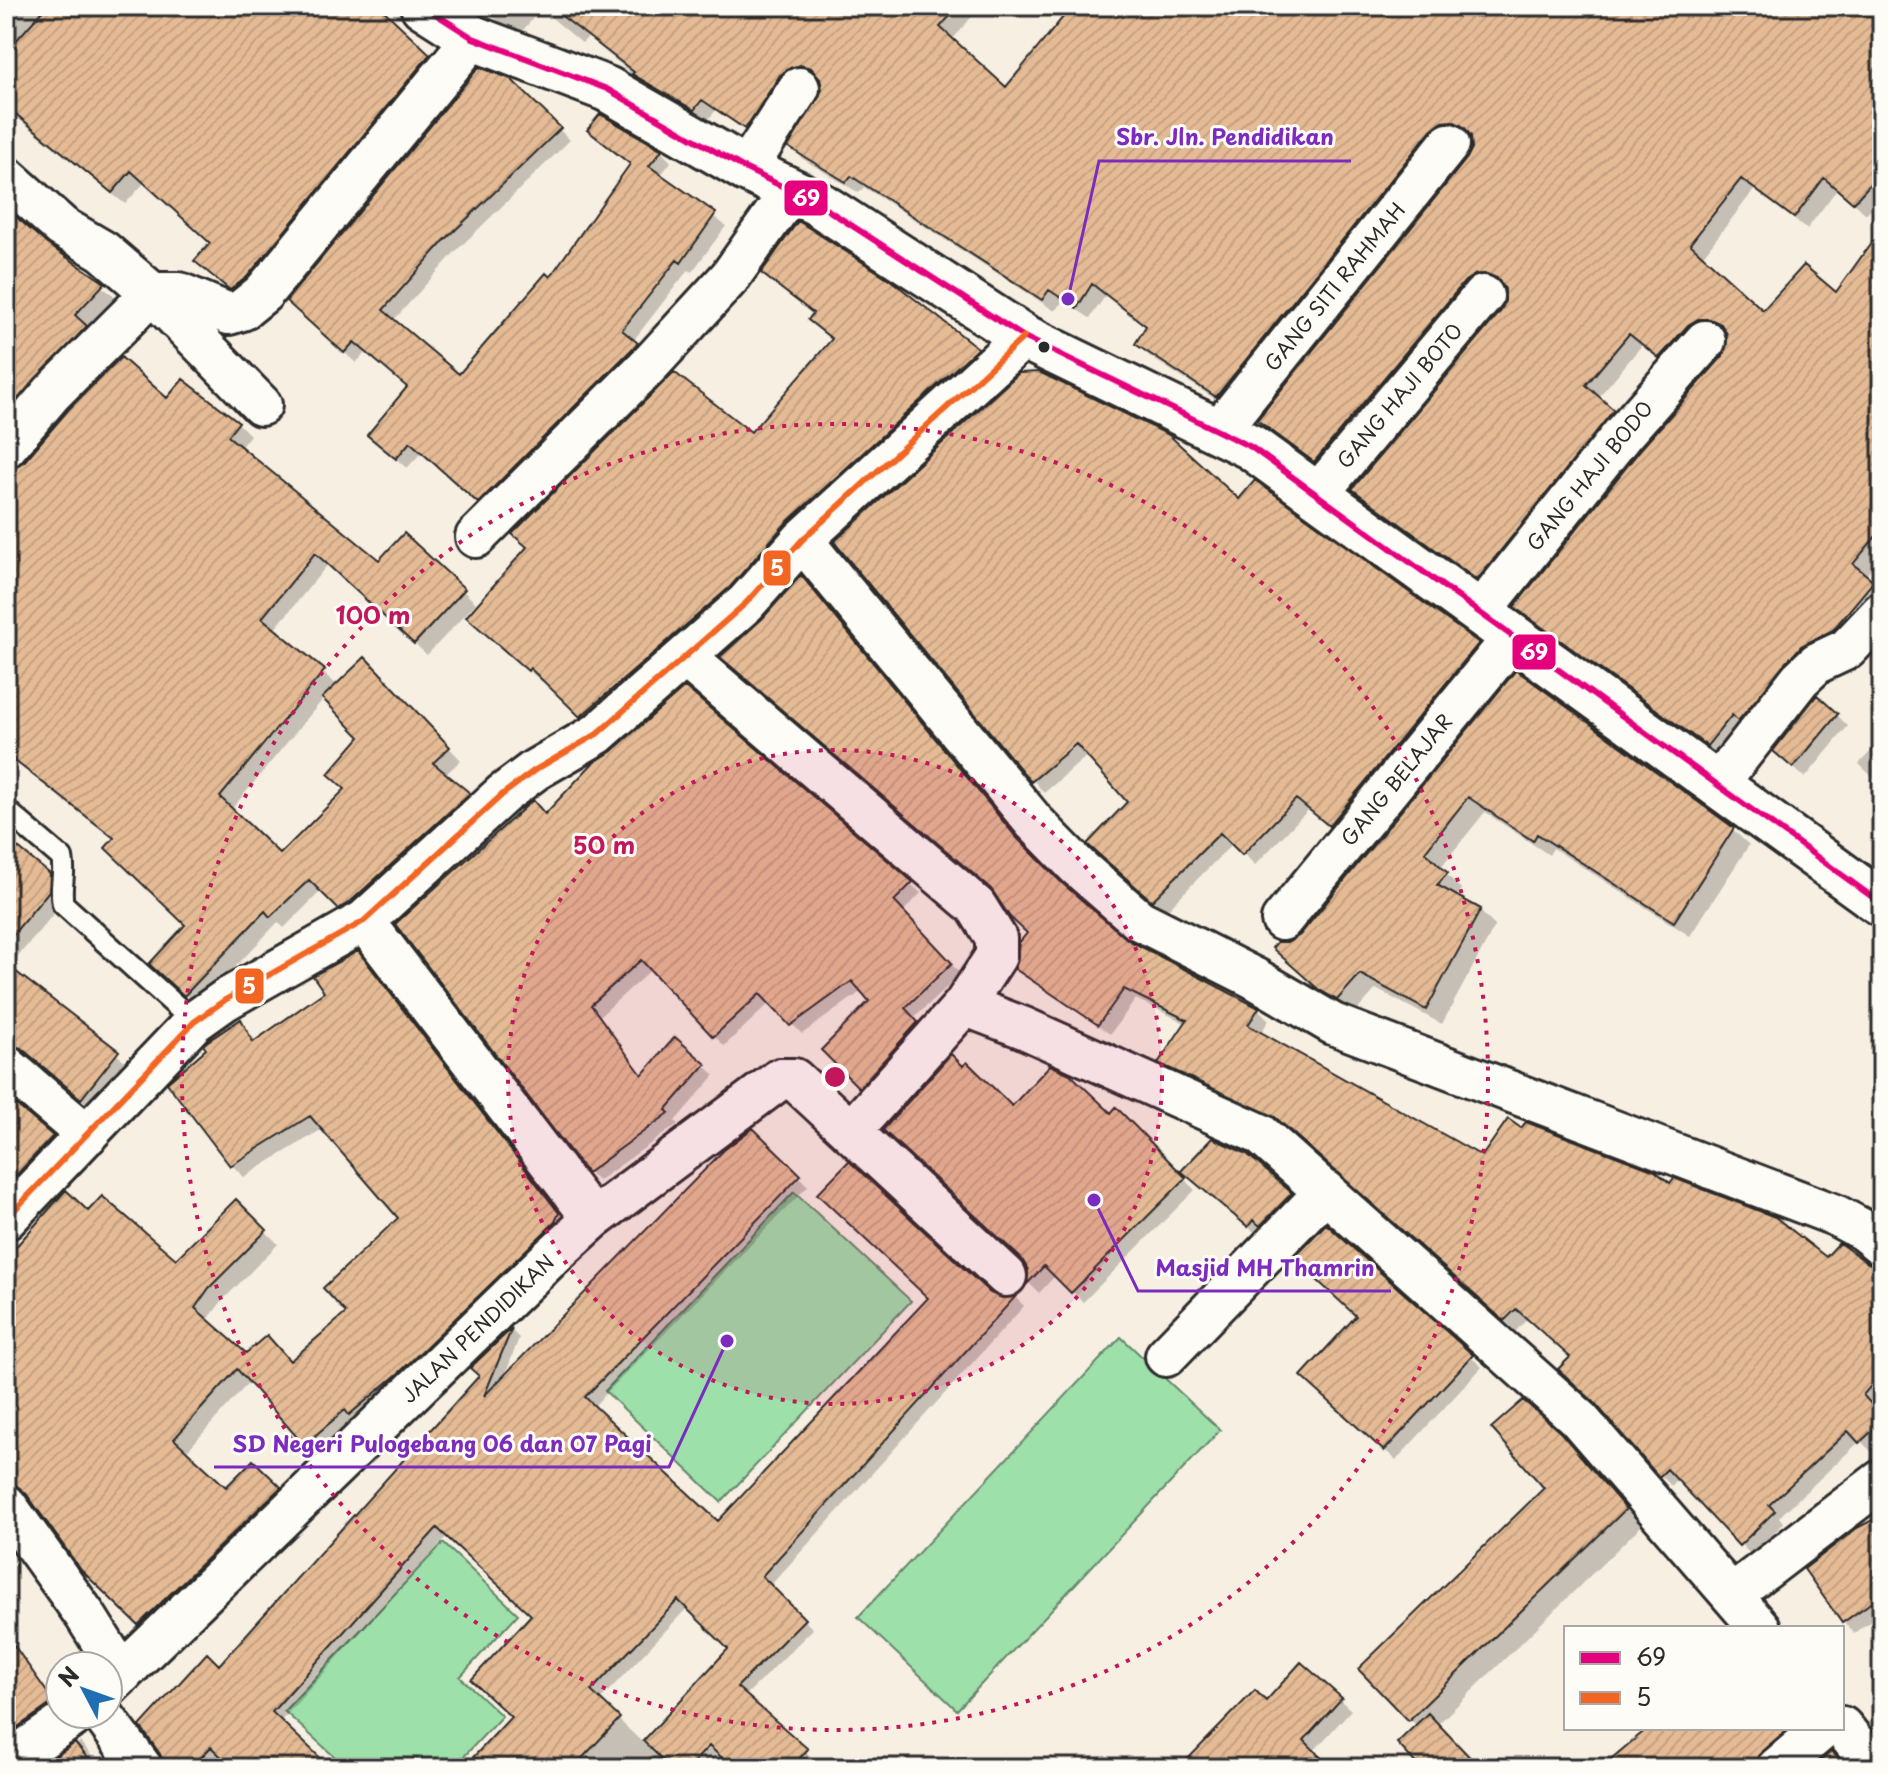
<svg xmlns="http://www.w3.org/2000/svg" width="1888" height="1774" font-family="'Playpen Sans',sans-serif">
	<style>
		.pitch { fill: #9ee0aa; stroke: #64866a; stroke-width: 2 }
		.shadow { fill: #0003; fill-rule: evenodd }
		.building { fill: url(#building-hatch); stroke: #2b2b2b; stroke-width: 2 }
		.lines { fill: none; stroke-linecap: round; stroke-linejoin: round }
		.service-casing { stroke: #2b2b2b; stroke-width: 26 }
		.minor-casing { stroke: #2b2b2b; stroke-width: 46 }
		.tertiary-casing { stroke: #2b2b2b; stroke-width: 50 }
		.service { stroke: #fdfcf7; stroke-width: 20 }
		.minor { stroke: #fdfcf7; stroke-width: 40 }
		.tertiary { stroke: #fdfcf7; stroke-width: 44 }
		.bus-1-casing { stroke: #fdfcf7; stroke-width: 12 }
		.bus-2-casing { stroke: #fdfcf7; stroke-width: 12 }
		.bus-1 { stroke: #e5007d; stroke-width: 6 }
		.bus-2 { stroke: #f26522; stroke-width: 6 }
		.ring { fill: none; stroke: #c2185b; stroke-width: 4; stroke-dasharray: 4 8 }
		.bus-dot { fill: #2b2b2b; stroke: #fdfcf7; stroke-width: 3 }
		.labels { text-anchor: middle; stroke-width: 6; stroke-linejoin: round; paint-order: stroke }
		.street-label { font-size: 20px; fill: #2b2b2b; stroke: #fdfcf7 }
		.centre { fill: #c2185b; stroke: #fdfcf7; stroke-width: 4 }
		.ring-label { font-size: 24px; text-anchor: middle; font-weight: bold; fill: #c2185b; stroke: #fdfcf7; stroke-width: 6; stroke-linejoin: round; paint-order: stroke }
		.leader { fill: none; stroke: #7b2cbf; stroke-width: 3 }
		.callout-dot { fill: #7b2cbf; stroke: #fdfcf7; stroke-width: 3 }
		.callout-label { font-size: 22px; text-anchor: middle; font-weight: bold; fill: #7b2cbf; stroke: #fdfcf7; stroke-width: 6; stroke-linejoin: round; paint-order: stroke }
		.line-badge { stroke: #fdfcf7; stroke-width: 3 }
		.badge-label { font-size: 22px; text-anchor: middle; font-weight: bold; fill: #fff }
	</style>
	<defs>
		<pattern id="building-hatch" width="6" height="6" patternUnits="userSpaceOnUse" patternTransform="scale(2)"><rect width="6" height="6" fill="#e5bb95"/><path d="M-1 1l2-2M0 6l6-6M5 7l2-2" fill="none" stroke="#c5a181"/></pattern>
	</defs>
	<rect width="100%" height="100%" fill="#f8efe3"/>
	<filter id="ink" filterUnits="userSpaceOnUse"><feTurbulence type="fractalNoise" baseFrequency=".0125" numOctaves="2"/><feDisplacementMap in="SourceGraphic" scale="16" xChannelSelector="R" yChannelSelector="G"/><feConvolveMatrix kernelMatrix="1 2 1 2 8 2 1 2 1" color-interpolation-filters="sRGB"/></filter>
	<g filter="url(#ink)">
		<path class="pitch" d="M794 1192 911 1301 721 1502 605 1391Z
			M1121 1337 1220 1430 957 1710 858 1617Z
			M443 1543 518 1614 460 1677 502 1716 453 1768H347L284 1711Z"/>
		<path class="shadow" d="M6 6H394L385 14 441 67 244 300 209 273 212 244 145 182 125 204 6 109Z
			M483 6H981L952 40 1006 90 1074 6H1882V196L1866 214 1838 188 1807 229 1754 190 1702 257 1763 313 1836 295 1882 269V556L1865 576 1882 592V599L1720 757 1517 607 1724 357 1728 332 1723 330 1710 331 1673 369 1642 345 1598 398 1625 423 1490 591 1354 489 1502 312 1507 301V289L1489 286 1328 473 1259 420 1469 159 1474 149 1473 137 1454 134 1229 408 1149 356 1137 344 1148 328 1106 295 1090 318 1063 301 1055 311 864 187 859 193 803 159 791 147 824 90 822 79 813 76 758 140 716 110 707 121 646 86 588 37 582 43 541 9 519 35 508 31Z
			M510 81 570 140 455 252 393 321 459 377 550 280 632 166 600 140 661 151 671 162 660 176 726 226 692 272 688 270 633 341 648 355 490 512 422 452 407 468 381 446 409 388 366 352 356 363 299 312Z
			M6 211 45 246 116 297 86 328 98 339 6 438Z
			M764 273 918 304 989 362 595 728 544 680 542 682 481 629 751 435 833 340 810 320 814 315Z
			M168 401 238 423 250 435 240 448 379 562 404 535 476 603 427 655 329 563 274 630 338 686 365 660 461 760 445 775 481 807 352 920 322 890 284 928 278 922 198 1006 164 976 187 925 115 839 6 754V471ZM324 698 362 737 347 790 280 857 231 810Z
			M1239 502 1478 645 1489 656 1342 837 1309 809 1255 865 1233 843 1166 911 1108 862 1130 802 1088 755 1044 793 836 542Z
			M812 589 1027 850 1062 886 1127 942 1258 1009 1269 1020 1260 1034 1483 1158 1522 1131 1670 1186 1827 1260 1882 1269V1443L1872 1452 1860 1441 1779 1517 1784 1523 1751 1555 1679 1479 1671 1486 1661 1475 1573 1358 1528 1318 1516 1331 1288 1127 1172 1074 1161 1063 1187 1024 1136 999 1110 1034 1029 979 1017 968 1029 933Z
			M1517 673 1733 830 1749 845 1690 936 1553 848 1549 855 1485 812 1440 868 1462 890 1455 897 1479 910 1495 926 1442 1024 1376 989 1354 1014 1336 1004 1290 964V944L1301 936Z
			M685 690 921 893 902 913 961 974 913 1019 927 1033 870 1096 824 1050 871 1001 862 991 802 1034 771 1002 724 1046 652 969 600 1016 643 1076 675 1040 715 1075 675 1121 678 1124 598 1181 588 1172 546 816Z
			M1837 715 1848 726 1805 778 1787 762Z
			M1882 739V786L1859 764Z
			M6 840 62 889 61 905 8 968 130 1065 94 1110 35 1060 13 1056 6 1060Z
			M358 953 571 1227 318 1457 250 1381 185 1453 226 1490 253 1462 292 1501 152 1637 82 1568 31 1496 18 1494 6 1499V1272L88 1214 176 1262 236 1201 278 1244 222 1301 207 1321 246 1356 291 1363 349 1313 401 1218 324 1128 244 1177 231 1164 240 1022 257 1042 327 993Z
			M6 1099 58 1145 6 1202Z
			M1012 1109 1111 1115 1116 1110 1195 1190 1083 1302 1056 1275 1039 1293 1029 1283Z
			M753 1131 808 1186 593 1407 718 1524 989 1294 1001 1301 1016 1298 1024 1306 770 1586 813 1629 745 1696 806 1751 819 1768H734L719 1754 705 1768H466L513 1717 534 1615 447 1536 280 1722 328 1768H235L221 1754 209 1768H177L219 1668 481 1376 473 1368 511 1330 519 1338 503 1380ZM688 1607 731 1649 643 1743 599 1701Z
			M1246 1155 1302 1206 1260 1237 1195 1182Z
			M1326 1227 1482 1367 1396 1460 1314 1387 1358 1316Z
			M1577 1452 1641 1526 1437 1725 1474 1768H1423L1417 1726 1361 1669 1547 1488Z
			M1882 1515V1613L1854 1633 1843 1622 1858 1530Z
			M6 1540 12 1550 6 1556Z
			M6 1648 38 1678 60 1709 6 1753Z
			M1340 1700 1351 1710 1313 1752 1328 1768H1182L1266 1704Z
			M1651 1728H1822L1778 1768H1603Z
			M80 1742 102 1768H43Z"/>
		<path class="building" d="M47 6H379L430 54 247 277 230 290 194 261 210 243 131 171 112 193 6 106V52Z
			M549 6H959L940 27 1006 87 1072 6H1882V171L1853 203 1824 178 1794 218 1741 179 1690 244 1763 310 1804 265 1836 292 1882 228V529L1853 564 1874 581 1833 630 1801 646 1738 721 1732 715 1707 746 1514 607 1640 450 1723 356 1727 334 1721 324 1710 319H1698L1688 325 1659 358 1629 334 1586 385 1614 410 1477 580 1352 489 1501 311 1505 301V289L1497 278 1476 274 1465 281 1314 462 1257 420 1467 158 1472 148 1471 136 1464 127 1453 121 1441 122 1431 130 1216 397 1135 344 1146 326 1092 284 1077 308 1049 290 1042 300 851 176 846 182 788 147 822 90 820 78 811 68 800 65 780 75 745 129 702 100 694 110 632 74 634 72Z
			M479 67 511 79 561 128 444 241 383 310 459 374 546 273 550 277 630 164 587 130 600 114 662 150 649 166 716 213 681 263 677 260 622 330 638 343 478 503 410 442 396 459 367 435 407 387 354 342 344 353 286 301Z
			M6 208 47 244 105 283 75 315 87 326 6 412Z
			M798 221 889 279 978 348 786 523 730 587 580 717 530 668 528 671 466 617 527 547 512 534 674 372 751 432 832 339 808 320 813 313 761 273Z
			M121 357 167 398 183 379 239 422 228 436 379 560 404 533 465 589 414 644 315 553 262 618 325 670 220 797 280 854 345 789 328 774 360 737 322 698 365 657 450 747 433 763 470 793 350 902 338 909 309 880 270 917 265 911 184 996 149 964 185 925 105 848 114 838 6 754V469L24 462 69 409Z
			M1039 372 1169 435 1239 499 1255 480 1479 643 1329 826 1296 799 1242 855 1220 833 1152 901 1087 844 1127 802 1076 744 1031 782 834 542 1019 373Z
			M801 575 1016 837 1062 883 1128 940 1259 1008 1248 1025 1482 1156 1508 1119 1521 1128 1526 1122 1655 1171 1670 1183 1674 1178 1775 1217 1826 1257 1839 1243 1868 1263 1882 1267V1373L1863 1395 1882 1416V1422L1859 1443 1848 1431 1769 1505 1775 1511 1739 1546 1667 1469 1659 1477 1594 1402 1558 1369 1570 1357 1516 1309 1504 1321 1275 1117 1158 1063 1187 1020 1124 989 1098 1025 1015 969 1019 943 1027 933 1010 917 991 889 720 657 763 618Z
			M1516 670 1734 828 1674 922 1537 834 1533 841 1468 797 1425 852 1448 873 1437 885 1481 909 1426 1010 1360 974 1337 1000 1318 989 1272 948 1277 942H1289L1300 935Z
			M685 687 913 882 894 901 952 963 905 1008 918 1022 859 1088 821 1050 869 1001 852 981 790 1026 760 994 713 1037 641 960 591 1005 642 1075 675 1037 706 1064 666 1110 669 1113 587 1173 395 924 533 800 545 814 592 764 612 751Z
			M1817 695 1838 714 1793 768 1773 751Z
			M6 838 50 874 49 891 6 943Z
			M358 951 559 1213 555 1222 401 1371 349 1415 345 1410 304 1445 237 1369 174 1439 226 1487 253 1460 281 1487 138 1625 81 1570 25 1492 6 1482V1258L66 1190 88 1211 102 1196 176 1259 236 1199 267 1230 209 1288 195 1308 246 1353 267 1335 290 1361 346 1313 323 1288 398 1218 310 1116 230 1166 167 1083 206 1049 203 1045 208 1041 241 1019 253 1042 324 992 313 976Z
			M6 964 119 1051 81 1099 21 1048 6 1044Z
			M951 1054 963 1066 967 1062 1012 1106 1050 1065 1070 1074 1111 1113 1116 1107 1186 1178 1071 1293 1044 1266 1027 1284 1028 1270 1022 1259 883 1130Z
			M6 1096 53 1136 6 1186Z
			M753 1128 801 1175 585 1397 718 1521 928 1298 817 1194 849 1161 990 1293 1002 1298 1016 1296 762 1576 805 1619 737 1687 808 1749 791 1768H733L709 1746 688 1768H671L643 1741 728 1649 678 1600 591 1691 620 1718 573 1768H463L511 1717 471 1680 531 1615 437 1528 272 1712 331 1768H233L211 1747 191 1768H165L160 1754 140 1726 207 1653 219 1665 479 1376 470 1368 512 1328 484 1396 724 1150Z
			M1212 1138 1247 1154 1292 1193 1260 1226 1253 1220 1248 1227 1181 1171Z
			M1326 1224 1473 1355 1384 1451 1301 1376 1356 1316 1293 1258Z
			M1523 1400 1561 1433 1626 1509 1408 1721 1358 1669 1544 1488 1491 1428Z
			M1882 1515V1595L1842 1623 1804 1569 1857 1528Z
			M6 1634 54 1702 6 1735Z
			M1301 1662 1342 1698 1304 1740 1331 1768H1179L1255 1690 1266 1701Z
			M1428 1713 1480 1768H1420L1397 1743Z
			M1648 1728H1789L1762 1751 1755 1768H1600Z
			M75 1743 96 1768H39Z
			M1832 1751 1845 1768H1812Z"/>
		<g class="lines">
			<defs>
				<path id="service" d="M6 810 62 858C66 873 59 888 63 904L194 1022"/>
				<path id="minor" d="M746 169 799 88
					M6 177 62 227 103 251 152 293 261 405
					M1220 429 1449 144
					M6 447 52 393 152 293H179L229 314 242 310 263 293 473 38
					M1316 496 1483 296
					M476 537 652 362 730 277 791 191
					M802 540 1034 822 1078 867 1139 920 1254 978 1333 1024 1835 1215 1863 1230 1882 1245
					M1479 614 1622 435 1705 341
					M685 657 976 906 996 938V956L964 1005 1024 1028 1260 1134 1577 1417 1760 1628
					M1716 786 1800 679 1817 663 1847 649 1882 612
					M1282 920 1512 639
					M364 921 593 1219
					M6 1066 87 1135
					M851 1131 964 1005
					M6 1219 194 1022 225 1000 364 921 503 794 535 770 597 734 746 603 802 540 1024 337
					M1166 1356 1326 1191
					M6 1505 85 1615 122 1674
					M1733 1594 1882 1480
					M108 1687 550 1258 593 1219 780 1079H794L1006 1276
					M102 1714 142 1768
					M1842 1727 1875 1768
					M6 1763 77 1714
					M1777 1768 1824 1728"/>
				<path id="tertiary" d="M423 6 473 38 607 89 746 169 817 203 1024 337 1251 447 1882 904"/>
			</defs>
			<use href="#service" class="service-casing"/>
			<use href="#minor" class="minor-casing"/>
			<use href="#tertiary" class="tertiary-casing"/>
			<use href="#service" class="service"/>
			<use href="#minor" class="minor"/>
			<use href="#tertiary" class="tertiary"/>
			<defs>
				<path id="bus-1" d="M423 6 473 38 607 89 746 169 817 203 1024 337 1251 447 1882 904"/>
				<path id="bus-2" d="M6 1219 194 1022 225 1000 364 921 503 794 535 770 597 734 746 603 802 540 1024 337"/>
			</defs>
			<use href="#bus-1" class="bus-1-casing"/>
			<use href="#bus-2" class="bus-2-casing"/>
			<use href="#bus-1" class="bus-1"/>
			<use href="#bus-2" class="bus-2"/>
		</g>
	</g>
	<circle cx="835" cy="1077" r="327" fill="#c2185b" fill-opacity=".12"/>
	<g class="ring">
		<circle cx="835" cy="1077" r="327"/>
		<circle cx="835" cy="1077" r="653"/>
	</g>
	<circle class="bus-dot" cx="1044" cy="347" r="7"/>
	<g class="labels">
		<g class="street-label">
			<text transform="translate(1335 287) rotate(-51)" y="7">GANG SITI RAHMAH</text>
			<text transform="translate(1400 396) rotate(-50)" y="7">GANG HAJI BOTO</text>
			<text transform="translate(1590 476) rotate(-51)" y="7">GANG HAJI BODO</text>
			<text transform="translate(1397 780) rotate(-51)" y="7">GANG BELAJAR</text>
			<text transform="translate(478 1329) rotate(-44)" y="7">JALAN PENDIDIKAN</text>
		</g>
	</g>
	<circle cx="835" cy="1077" r="12" class="centre"/>
	<g class="ring-label">
		<text x="373" y="624">100 m</text>
		<text x="604" y="854">50 m</text>
	</g>
	<path class="leader" d="M1068 299L1099 161H1351M1094 1200L1138 1291H1391M727 1341L669 1467H214"/>
	<g class="callout-dot">
		<circle cx="1068" cy="299" r="8"/>
		<circle cx="1094" cy="1200" r="8"/>
		<circle cx="727" cy="1341" r="8"/>
	</g>
	<g class="callout-label">
		<text x="1225" y="145">Sbr. Jln. Pendidikan</text>
		<text x="1265" y="1276">Masjid MH Thamrin</text>
		<text x="442" y="1452">SD Negeri Pulogebang 06 dan 07 Pagi</text>
	</g>
	<g class="line-badge">
		<rect x="783" y="179" width="46" height="38" rx="8" fill="#e5007d"/>
		<rect x="762" y="549" width="30" height="38" rx="8" fill="#f26522"/>
		<rect x="1511" y="633" width="46" height="38" rx="8" fill="#e5007d"/>
		<rect x="234" y="967" width="31" height="38" rx="8" fill="#f26522"/>
	</g>
	<g class="badge-label">
		<text x="806" y="206">69</text>
		<text x="777" y="576">5</text>
		<text x="1534" y="660">69</text>
		<text x="249" y="994">5</text>
	</g>
	<rect width="1888" height="1774" fill="none" stroke="#fdfcf7" stroke-width="32"/>
	<rect x="16" y="16" width="1856" height="1742" fill="none" stroke="#2b2b2b" stroke-width="3" filter="url(#ink)"/>
	<rect x="1564" y="1626" width="280" height="104" fill="#fdfcf7" stroke="#a9a8a5" stroke-width="2"/>
	<rect x="1580" y="1652" width="40" height="12" fill="#e5007d" stroke="#a9a8a5" stroke-width="2"/>
	<text x="1636" y="1666" font-size="24" fill="#2b2b2b">69</text>
	<rect x="1580" y="1692" width="40" height="12" fill="#f26522" stroke="#a9a8a5" stroke-width="2"/>
	<text x="1636" y="1706" font-size="24" fill="#2b2b2b">5</text>
	<g transform="translate(84 1690) rotate(311)"><circle r="38" fill="#fdfcf7" stroke="#a9a8a5" stroke-width="2"/>
	<path d="M0-6L14 30L0 20L-14 30Z" fill="#1f6fb2"/>
	<text y="-12" font-size="22" font-weight="bold" text-anchor="middle" fill="#2b2b2b">N</text>
	</g>
</svg>
